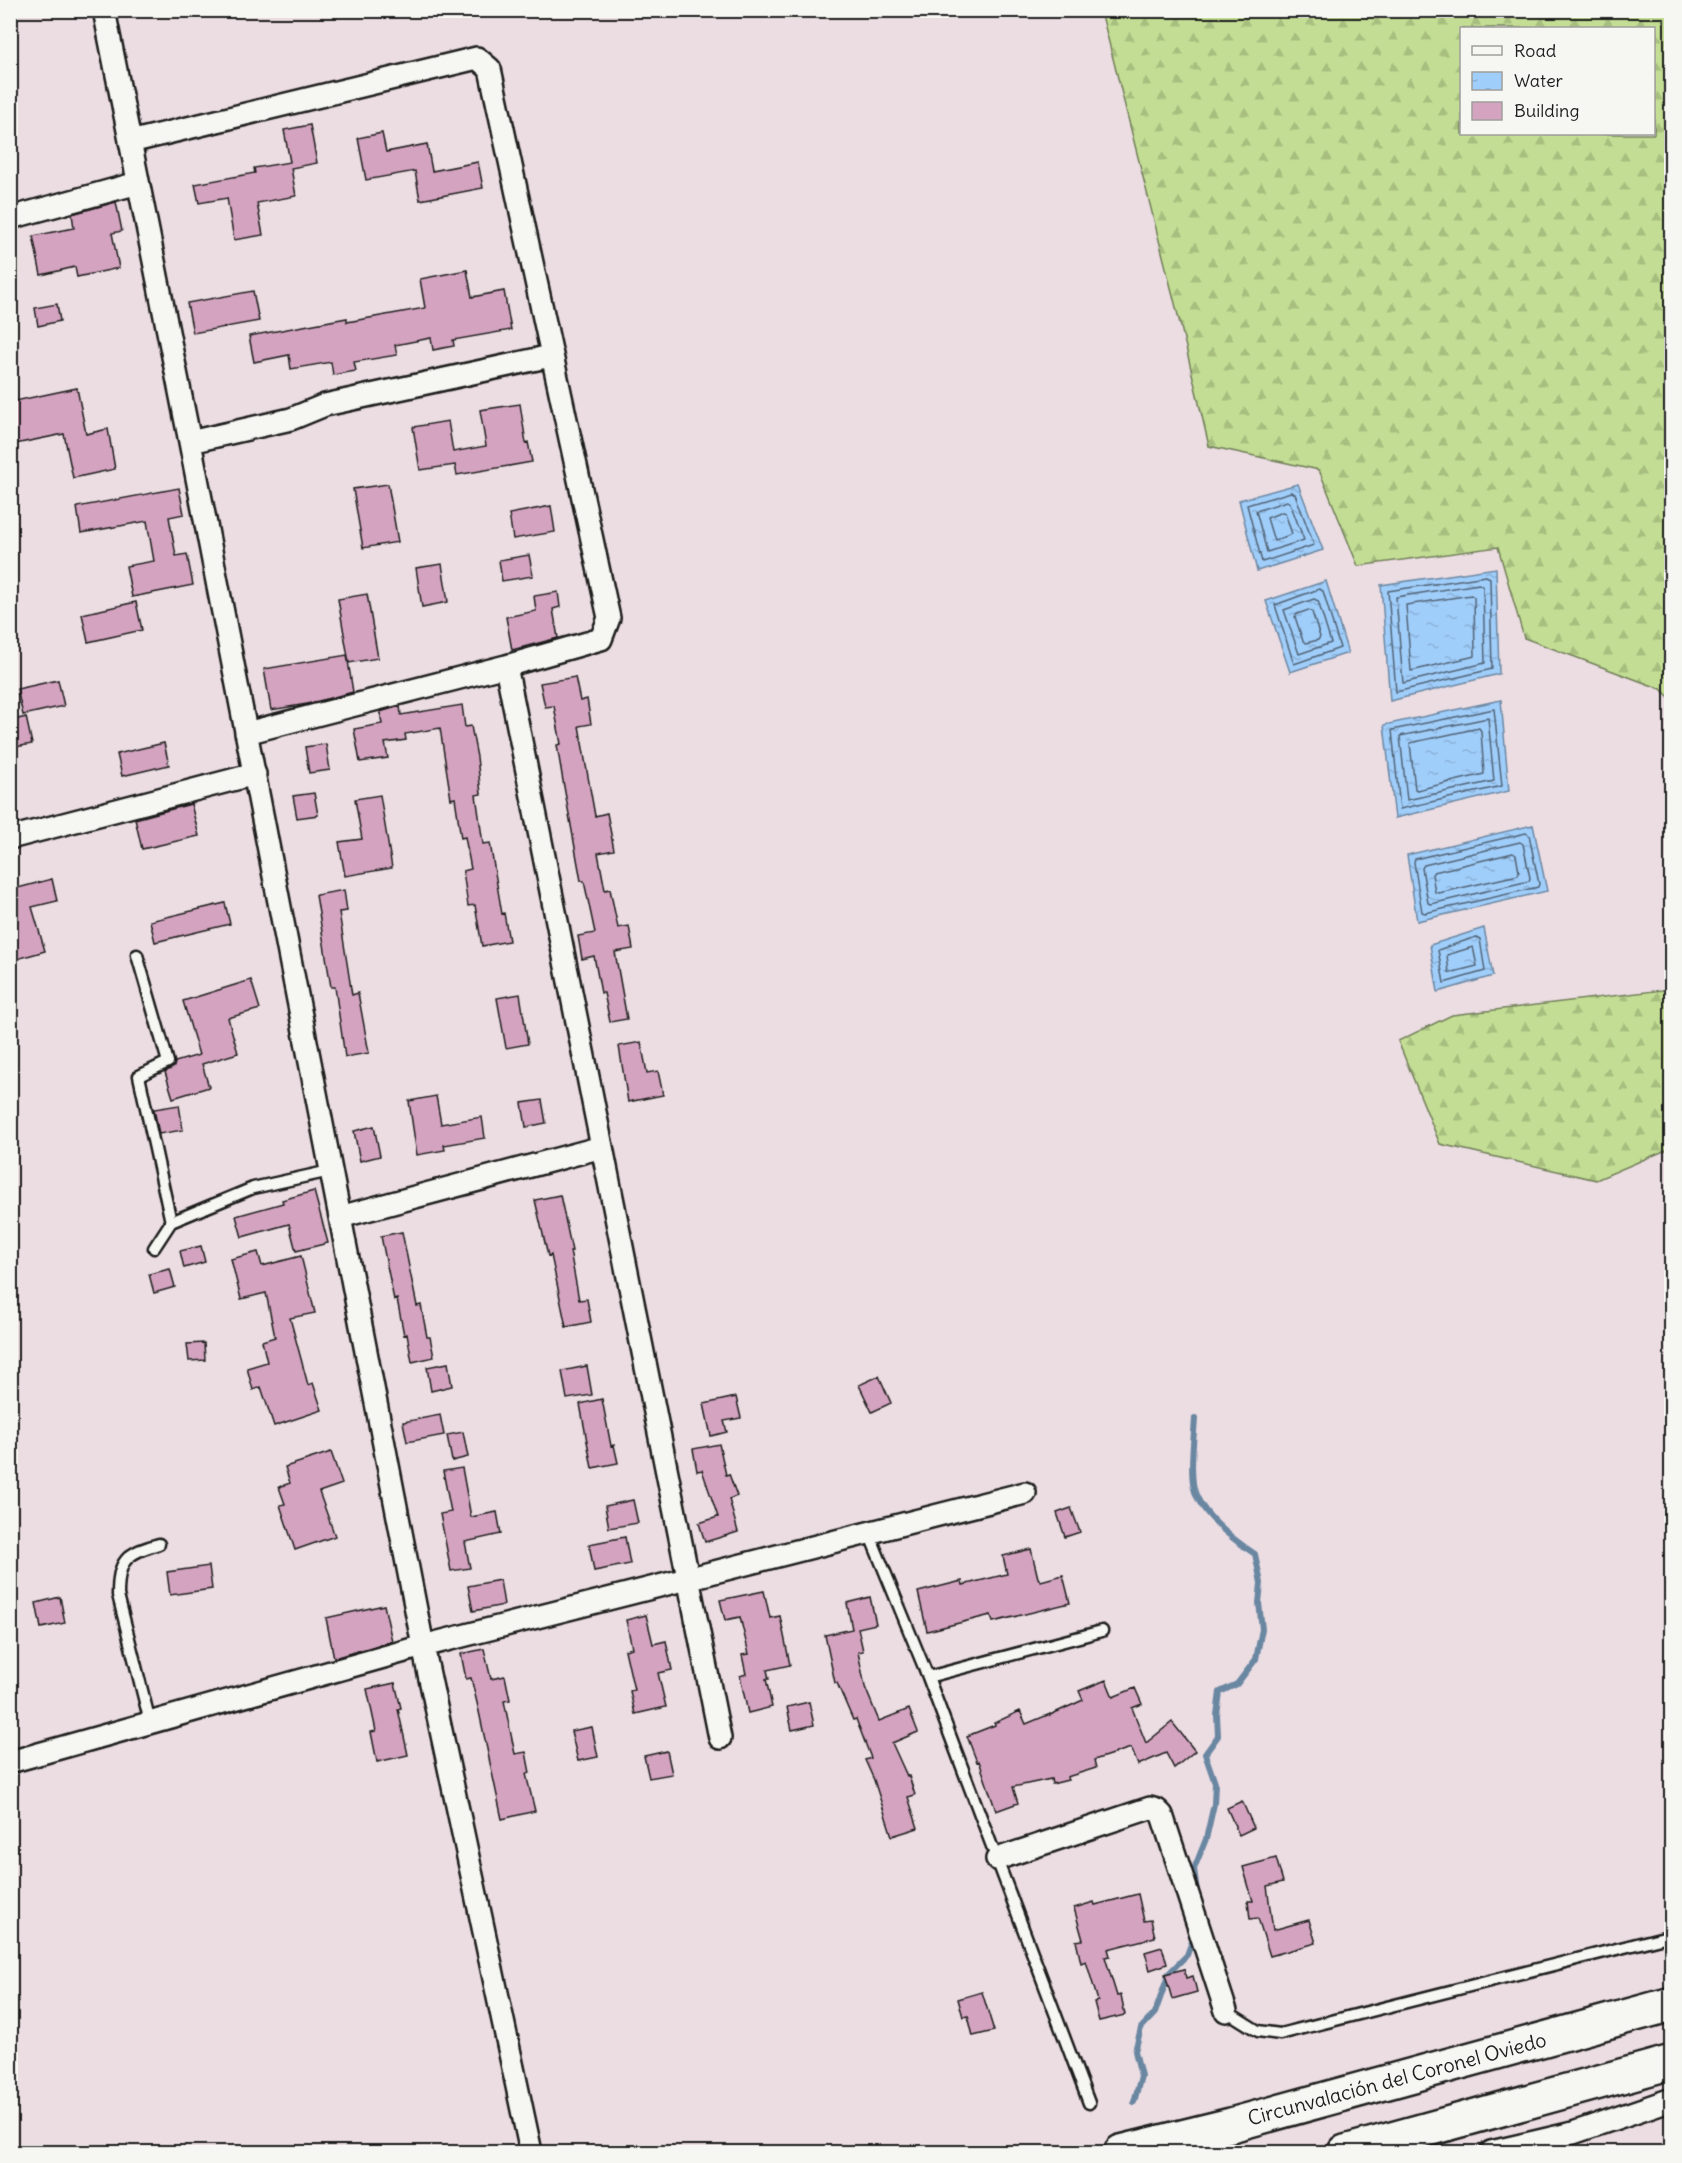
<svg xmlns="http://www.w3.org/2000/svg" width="1682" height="2163" font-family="Delius,sans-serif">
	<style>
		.forest { fill: url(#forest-firs); stroke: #707d58; stroke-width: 1.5; fill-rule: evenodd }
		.water { fill: url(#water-ripples); stroke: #6b87a2; stroke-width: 1.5 }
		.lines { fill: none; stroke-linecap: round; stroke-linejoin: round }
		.shore { stroke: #516375; stroke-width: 1.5 }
		.stream { stroke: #6b87a2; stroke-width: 6 }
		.building { fill: #d4a3c0; stroke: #1c1c1c; stroke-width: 1.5 }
		.lane-casing { stroke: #1c1c1c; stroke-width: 15 }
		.street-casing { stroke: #1c1c1c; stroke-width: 26 }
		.highway-casing { stroke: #1c1c1c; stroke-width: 38 }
		.lane { stroke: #f6f6f2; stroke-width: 10 }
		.street { stroke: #f6f6f2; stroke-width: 21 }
		.highway { stroke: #f6f6f2; stroke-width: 33 }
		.labels { text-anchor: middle; stroke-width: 4.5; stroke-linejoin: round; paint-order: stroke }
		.street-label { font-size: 20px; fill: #1c1c1c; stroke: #f6f6f2 }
	</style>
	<defs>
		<pattern id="forest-firs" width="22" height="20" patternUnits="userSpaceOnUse" patternTransform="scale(1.5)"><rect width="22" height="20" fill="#c3de94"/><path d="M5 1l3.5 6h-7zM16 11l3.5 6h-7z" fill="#a7be7f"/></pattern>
		<pattern id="water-ripples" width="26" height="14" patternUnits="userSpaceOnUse" patternTransform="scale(1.5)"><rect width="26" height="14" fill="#a0cefb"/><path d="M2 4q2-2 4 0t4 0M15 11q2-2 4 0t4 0" fill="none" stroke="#89b0d7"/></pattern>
	</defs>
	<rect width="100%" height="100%" fill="#ecdde3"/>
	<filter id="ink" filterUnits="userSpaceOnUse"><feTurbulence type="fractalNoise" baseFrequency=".0167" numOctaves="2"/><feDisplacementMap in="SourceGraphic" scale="12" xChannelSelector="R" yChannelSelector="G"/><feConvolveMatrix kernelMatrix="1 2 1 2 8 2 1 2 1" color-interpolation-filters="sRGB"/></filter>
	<g filter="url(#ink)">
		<path class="forest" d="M1101 11H1671V699L1661 689 1524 638 1498 547 1358 566 1319 470 1209 446 1184 339ZM1462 28H1654V134H1462Z
			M1671 989V1148L1596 1180 1440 1144 1398 1041 1452 1015Z"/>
		<path class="water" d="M1298 484 1323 550 1257 571 1239 500Z
			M1496 568 1499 674 1390 701 1381 585Z
			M1326 581 1348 653 1290 672 1266 601Z
			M1501 700 1509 791 1395 818 1384 725Z
			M1533 825 1547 891 1417 921 1407 855Z
			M1484 928 1493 976 1438 992 1430 945Z"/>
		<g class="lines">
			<path class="shore" d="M1291 492 1295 494 1314 545 1262 562 1247 505Z
				M1287 501 1290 503 1304 540 1267 552 1256 511Z
				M1282 512 1285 513 1292 534 1274 541 1267 518Z
				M1486 576 1490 578 1492 669 1396 692 1388 591Z
				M1479 584 1483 587 1485 663 1403 683 1396 597Z
				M1319 589 1323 591 1340 648 1294 664 1275 605Z
				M1471 595 1474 597 1475 656 1411 671 1406 605Z
				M1314 599 1318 601 1331 643 1299 654 1284 610Z
				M1309 610 1312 612 1320 637 1318 640 1306 643 1303 641 1295 617 1297 614Z
				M1494 709 1502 786 1400 809 1392 730Z
				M1488 718 1494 781 1407 800 1400 736Z
				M1479 728 1481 731 1484 774 1417 790 1415 789 1410 743Z
				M1526 833 1529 835 1539 884 1538 887 1425 913 1422 912 1414 862 1415 859Z
				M1520 842 1523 844 1530 878 1529 881 1431 904 1428 903 1422 868 1424 865Z
				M1513 853 1516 855 1519 872 1518 875 1439 893 1435 892 1432 874 1434 872Z
				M1476 937 1480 939 1485 971 1444 983 1438 950Z
				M1473 947 1477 966 1449 973 1447 955Z"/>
			<path class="stream" d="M1195 1418C1194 1439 1190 1462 1193 1483 1196 1511 1232 1539 1255 1554L1261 1583 1259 1603 1262 1629 1256 1659 1237 1684 1220 1692 1217 1715 1218 1736 1205 1754 1215 1783 1214 1804 1206 1839 1194 1869 1197 1892
				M1134 2102 1141 2076 1135 2051 1141 2028 1155 2013 1169 1973 1187 1955 1195 1933"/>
		</g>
		<path class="building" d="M310 125 317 163 291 168 296 196 257 203 263 235 234 240 227 198 199 203 195 184 255 173 254 168 290 162 284 130Z
			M382 133 386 152 427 144 432 171 478 162 483 188 420 200 415 171 366 180 358 138Z
			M116 202 122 231 112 233 119 268 77 277 75 267 41 275 33 236 74 228 72 214Z
			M467 270 472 297 504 291 511 330 453 340 454 346 433 350 431 338 395 345 397 355 354 362 356 371 333 375 331 362 291 369 289 355 254 362 249 336 347 318V322L425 308 420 279Z
			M253 291 259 321 193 333 187 303Z
			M57 304 60 321 38 326 35 308Z
			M77 388 86 434 108 429 115 469 73 478 64 434 10 445V402Z
			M520 404 526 443 528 442 532 462 457 475 455 465 420 470 413 427 448 421 453 452 486 446 480 410Z
			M388 484 398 542 363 548 353 489Z
			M179 488 184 514 169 517 176 556 187 554 193 585 132 597 126 566 154 561 147 521 81 533 77 507Z
			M551 506 555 532 513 539 509 514Z
			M529 555 533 576 502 581 499 560Z
			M442 564 448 602 422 607 416 568Z
			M558 592 560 607 553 609 558 638 512 650 506 617 536 611 534 596Z
			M367 594 378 658 349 663 338 599Z
			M136 602 142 630 88 642 82 614Z
			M347 655 353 692 307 704 271 710 264 669Z
			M575 677 580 701 587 699 591 724 579 726 595 816 607 813 614 850 598 853 605 890 610 889 618 928 629 926 633 949 615 952 627 1019 610 1022 604 993H601L594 956 582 959 578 936 595 933 584 881H581L563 781 557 745 561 744 554 706 545 707 540 683Z
			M58 680 64 706 23 715 17 689Z
			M462 705 465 727 471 726 477 757 481 794 476 795 483 844 490 843 502 914 504 913 509 941 482 946 475 905 468 906 463 871 471 869 465 837 461 838 455 798 451 799 440 728 405 734 406 740 385 743 388 758 360 762 354 729 382 724 380 712 400 706 401 715Z
			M26 717 32 744 10 748V721Z
			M164 743 169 765 122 776 117 754Z
			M326 744 330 770 309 773 305 747Z
			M314 793 318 815 297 818 293 796Z
			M380 795 392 868 345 876 339 842 362 839 355 799Z
			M191 804 199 836 142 849 135 819Z
			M52 879 57 901 32 907 45 951 10 961V890Z
			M344 890 347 911 339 912 352 995 358 993 369 1053 345 1057 335 987H331L316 895Z
			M225 903 230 924 155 942 150 921Z
			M251 980 260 1009 228 1018 238 1053 202 1064 209 1087 173 1098 165 1072 174 1067 175 1062 199 1055 183 1001Z
			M520 994 528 1044 506 1048 497 998Z
			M641 1042 647 1073 658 1071 663 1095 628 1102 619 1046Z
			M436 1096 441 1124 482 1117 485 1138 444 1145 445 1150 417 1155 409 1101Z
			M542 1100 546 1123 526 1127 522 1103Z
			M179 1105 183 1130 159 1134 154 1109Z
			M374 1126 380 1156 360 1161 354 1131Z
			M314 1191 328 1243 296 1251 289 1224 242 1237 236 1216 283 1203 282 1200Z
			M560 1195 572 1251H570L579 1300 587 1299 591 1322 566 1327 551 1255 548 1256 535 1200Z
			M402 1232 417 1306 421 1305 427 1337H430L434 1357 412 1362 407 1334 404 1335 397 1299 394 1300 381 1236Z
			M201 1246 205 1262 184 1268 180 1251Z
			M258 1252 262 1266 301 1256 315 1313 290 1318 308 1385 313 1383 322 1410 274 1426 261 1387 253 1390 247 1368 267 1362 262 1341 275 1337 266 1293 241 1299 231 1259Z
			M170 1269 175 1287 154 1293 149 1274Z
			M204 1343 205 1360 189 1361 187 1344Z
			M448 1363 452 1386 431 1391 427 1367Z
			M587 1366 592 1395 567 1399 562 1371Z
			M879 1376 891 1403 872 1412 859 1385Z
			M736 1397 741 1418 724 1421 727 1432 711 1436 704 1404Z
			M602 1399 611 1446 614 1445 618 1463 592 1468 580 1404Z
			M440 1415 444 1435 407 1442 403 1422Z
			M463 1432 468 1457 452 1461 447 1435Z
			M719 1444 726 1475 729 1474 737 1496 729 1499 738 1532 705 1542 699 1523 718 1517 702 1470 697 1471 693 1449Z
			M331 1452 342 1484 319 1492 335 1536 295 1550 280 1505 285 1504 279 1487 290 1483 285 1467Z
			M462 1468 471 1517 497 1512 501 1534 465 1542 470 1568 451 1571 440 1514 451 1512 443 1471Z
			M633 1500 638 1523 609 1528 605 1506Z
			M1071 1508 1080 1532 1065 1537 1057 1513Z
			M625 1537 630 1564 594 1571 589 1544Z
			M1031 1549 1038 1578 1041 1581 1063 1575 1070 1603 993 1622 991 1615 927 1631 918 1592 962 1581 963 1585 1007 1574 1003 1556Z
			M209 1566 212 1589 170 1595 167 1572Z
			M500 1580 504 1605 473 1611 468 1586Z
			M764 1591 770 1618 780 1616 790 1665 767 1670 769 1679H766L772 1707 748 1713 740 1676 746 1674 742 1655 749 1654 740 1617 725 1620 720 1600Z
			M60 1597 65 1623 41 1628 36 1603Z
			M870 1597 876 1624 858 1628 863 1651 858 1652 865 1687 879 1721 909 1709 918 1732 892 1743 907 1776H909L915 1795 908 1797 918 1828 892 1836 874 1780 865 1760 871 1758 856 1719 853 1720 837 1683H835L825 1635 852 1629 847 1603Z
			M384 1605 392 1641 334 1658 326 1618Z
			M646 1615 653 1644 666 1641 672 1670 658 1673 666 1707 635 1714 630 1691 634 1690 625 1650 632 1648 626 1620Z
			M484 1649 491 1679 505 1676 510 1700 504 1701 515 1754 526 1752 530 1773 526 1774 535 1811 502 1819 478 1707 471 1678 466 1679 461 1654Z
			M1106 1680 1113 1697 1135 1688 1142 1704 1132 1708 1146 1743 1172 1722 1195 1751 1174 1768 1166 1753 1138 1765 1131 1748 1094 1760 1096 1768 1067 1777 1068 1780 1052 1784 1051 1779 1013 1787 1018 1803 996 1811 979 1761 977 1762 967 1736 995 1725 994 1723 1020 1711 1026 1724 1050 1714V1715L1083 1700 1079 1691Z
			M395 1683 401 1708 398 1709 408 1755 377 1762 371 1732 376 1731 367 1689Z
			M809 1702 814 1725 792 1730 787 1707Z
			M592 1727 598 1757 578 1761 571 1731Z
			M667 1751 672 1774 649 1778 644 1756Z
			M1242 1801 1254 1828 1239 1835 1227 1808Z
			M1276 1858 1283 1882 1267 1886 1273 1930 1309 1920 1316 1943 1270 1956 1258 1918 1250 1919 1248 1901H1253L1243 1867Z
			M1138 1894 1144 1921 1151 1920 1155 1937 1108 1949 1110 1956 1105 1957 1117 1996 1121 1995 1125 2015 1099 2021 1094 2002 1098 2001 1086 1961 1081 1963 1076 1941 1083 1940 1074 1908 1094 1902 1095 1905Z
			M1162 1947 1167 1964 1150 1970 1145 1952Z
			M1184 1969 1186 1978 1193 1976 1197 1992 1172 1999 1165 1974Z
			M982 1992 994 2031 973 2036 968 2016 963 2017 958 1999Z"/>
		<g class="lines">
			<defs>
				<path id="lane" d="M137 955 168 1062 139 1076 171 1222
					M154 1248 171 1222 253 1188 330 1171
					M869 1533 928 1677 1089 2103
					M928 1677 1102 1631
					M150 1722 118 1595C118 1560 126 1553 159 1544
					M1226 2011 1258 2031 1280 2034 1672 1935"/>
				<path id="street" d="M104 10 190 442 423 1646 531 2152
					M130 142 477 58 490 69 609 618 601 639 506 666 246 733
					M10 218 138 183
					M190 442 291 419 325 405 551 356
					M506 666 720 1738
					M10 838 255 774
					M340 1217 602 1147
					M10 1762 423 1646 1025 1493
					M997 1859 1150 1808 1157 1810 1162 1815 1226 2011
					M1491 2152 1573 2133 1672 2099"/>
				<path id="highway" d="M1121 2152 1231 2125 1672 2004
					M1345 2152 1672 2062"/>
			</defs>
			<use href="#lane" class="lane-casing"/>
			<use href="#street" class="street-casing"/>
			<use href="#highway" class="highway-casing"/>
			<use href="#lane" class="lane"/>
			<use href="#street" class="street"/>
			<use href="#highway" class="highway"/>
		</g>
	</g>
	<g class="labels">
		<g class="street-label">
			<text transform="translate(1397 2079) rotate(-15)" y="7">Circunvalación del Coronel Oviedo</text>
		</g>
	</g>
	<rect width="1682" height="2163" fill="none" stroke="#f6f6f2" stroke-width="36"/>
	<rect x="18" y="18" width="1646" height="2127" fill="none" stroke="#1c1c1c" stroke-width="2" filter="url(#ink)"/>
	<rect x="1460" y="27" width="195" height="108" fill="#f6f6f2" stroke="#9f9f9c" stroke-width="1.5"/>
	<rect x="1472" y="46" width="30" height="9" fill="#f6f6f2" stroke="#9f9f9c" stroke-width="1.5"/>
	<text x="1514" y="57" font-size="18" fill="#1c1c1c">Road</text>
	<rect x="1472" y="72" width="30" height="18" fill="url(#water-ripples)" stroke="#9f9f9c" stroke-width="1.5"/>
	<text x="1514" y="87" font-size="18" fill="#1c1c1c">Water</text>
	<rect x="1472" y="102" width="30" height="18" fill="#d4a3c0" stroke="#9f9f9c" stroke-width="1.5"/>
	<text x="1514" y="117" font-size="18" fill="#1c1c1c">Building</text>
</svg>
